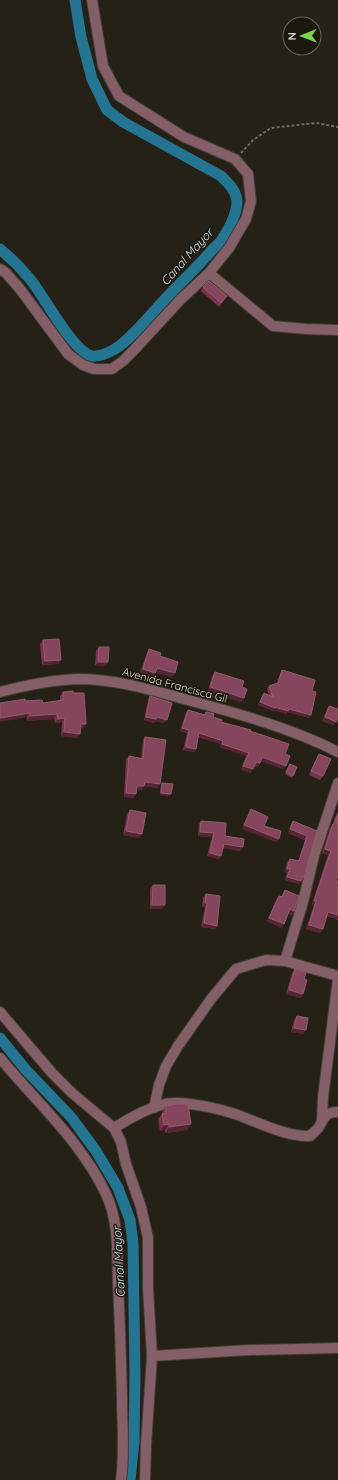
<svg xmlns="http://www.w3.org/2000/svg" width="338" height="1480" font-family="Quicksand,sans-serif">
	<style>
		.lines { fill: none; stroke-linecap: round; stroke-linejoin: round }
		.canal { stroke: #237592; stroke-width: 11 }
		.minor-casing { stroke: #423e35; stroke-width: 12 }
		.path { stroke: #6f6b63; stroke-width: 2; stroke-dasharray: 3 2; stroke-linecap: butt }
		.minor { stroke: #845f68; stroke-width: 10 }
		.wall { fill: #7a334f }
		.shaded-wall { fill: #542533 }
		.building { fill: #85455d; stroke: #925c6f }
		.labels { text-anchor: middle; stroke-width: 3; stroke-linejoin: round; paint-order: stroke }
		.street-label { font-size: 11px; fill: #dad7d0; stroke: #1c180e }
		.water-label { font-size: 12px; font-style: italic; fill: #d0e7f2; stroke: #1c180e }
	</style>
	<rect width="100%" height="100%" fill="#252117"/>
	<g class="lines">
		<path class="canal" d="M0 249C11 258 21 268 30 279 44 296 73 352 92 356 100 357 108 353 115 349 134 337 153 311 169 295 183 280 198 267 211 251 215 247 220 243 223 238 230 227 237 214 237 201 236 190 228 183 221 176L123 122 107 110 92 79 81 37 75 0
			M0 1038 26 1070 71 1117 96 1151 118 1188 130 1220 133 1243 135 1374 134 1442 130 1480"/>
		<defs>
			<path id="minor" d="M0 269 6 273 20 289 68 354 83 365 94 369H112L123 361 134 350 180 300 209 273 229 248 246 219 251 201 248 174 235 159 184 137 119 96 103 66 92 0
				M209 273 273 326 306 329 338 330
				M0 692C27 685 50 680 78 679 116 679 152 690 188 700 239 714 291 728 338 752
				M285 961 303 902 314 856 338 783
				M0 1012 52 1073 72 1093 114 1128 121 1142 126 1164 141 1207 148 1238V1289L152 1356 146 1445 145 1480
				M0 1058C37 1103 81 1141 106 1194 119 1221 117 1253 118 1283 120 1322 121 1360 122 1398 122 1425 125 1453 121 1480
				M154 1108 159 1085 166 1066 178 1046 211 999 236 969 266 960 285 961 338 976
				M322 1120 323 1097 338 979
				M114 1128C128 1119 156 1103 173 1103 193 1102 230 1111 248 1119 266 1126 290 1137 310 1136 313 1133 317 1130 319 1127 324 1117 326 1112 338 1112
				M152 1356 249 1350 338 1348"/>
		</defs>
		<use href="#minor" class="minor-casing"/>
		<path class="path" d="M241 153 253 140 271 128 316 123 338 127"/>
		<use href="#minor" class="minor"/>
	</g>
	<path class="wall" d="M203 287 224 300 219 307 201 291Z
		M43 640 61 660 58 664 42 665 40 644Z
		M99 647 106 666 95 665 96 651Z
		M149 649 160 656 172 677 156 672 153 676 140 672 147 653Z
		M282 670 312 691 309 718 287 712 286 714 274 710 273 711 258 705 262 696 264 693 269 695 267 689 269 686 277 683 280 674Z
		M215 672 242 687 244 698 241 702 208 691 212 676Z
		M63 692 73 693 86 724 83 728H80L77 738 61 736 62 722 55 723 54 719 27 721 25 701 43 703 60 701V696Z
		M150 696 164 723 155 721 154 723 144 720 148 700Z
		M329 706 333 725 322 721 327 710Z
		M188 710 204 715 206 712 221 722 250 731 285 754 283 769 261 761 258 767 254 766 250 773 241 769 246 756 220 747 221 744 198 737 196 749 194 752 183 750 187 733 180 731 186 713Z
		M145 737 160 784 157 788 144 786 142 790 136 789 134 798 124 797 126 759 129 756 141 758 143 740Z
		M319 754 323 776 320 780 309 775 317 758Z
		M290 764 293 776 292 778 285 774Z
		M162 783 171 794 170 796 160 795 161 785Z
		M251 809 264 826 277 842 242 829 249 813Z
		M130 810 142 834 139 838 123 835 127 814Z
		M338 813 336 881 338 920 327 916 320 933 306 929 314 905 312 904 328 855 322 853 330 828 333 824 335 817Z
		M201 821 225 836 243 847 240 851 223 848 219 859 207 856 212 837 198 836 199 824Z
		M293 821 317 831 301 881 299 884 285 880 287 873 285 872 287 862 290 859 298 861 305 840 288 833 291 825Z
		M153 885 162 909H150V889Z
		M285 890 294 911 291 915 288 913 284 924 281 928 267 921 276 900 279 896 281 897Z
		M206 894 217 926 215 929 201 927 205 907H202L203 898Z
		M295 969 304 979 301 998 286 994 292 973Z
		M297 1016 306 1030 303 1034 291 1032 294 1020Z
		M166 1106 191 1124 187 1130 165 1133V1130L160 1131 158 1119 162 1114V1112Z"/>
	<path class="shaded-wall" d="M61 660 58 664 42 665 45 661Z
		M98 662H108L106 666 95 665Z
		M157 668 175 673 172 677 154 671Z
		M143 669 155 673 153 676 140 672Z
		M210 687 244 698 241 702 208 691Z
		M260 702 275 707 289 709 311 715 309 718 287 712 286 714 274 710 273 711 258 705Z
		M30 713 27 717 0 722V718Z
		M57 714 54 719 27 721 30 716Z
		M146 717H157L167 720 164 723 155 721 154 723 144 720Z
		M325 717 336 722 333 725 322 721Z
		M65 718 62 722 55 723 58 719Z
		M81 724H86L83 728H78Z
		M182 728 189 730 187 733 180 731Z
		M64 732 80 734 77 738 61 736Z
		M199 733 223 741 221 744 197 737Z
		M222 744 249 753 246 756 220 747Z
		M186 747 196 749 194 752 183 750Z
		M262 757 286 766 283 769 260 760Z
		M256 762 260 763 258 767 253 765Z
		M243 766 253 769 250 773 241 769Z
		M145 782 160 784 157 788 143 786Z
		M137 786H144L142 790 134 789Z
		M126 793 136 794 134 798 124 797Z
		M161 793 171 794 170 796 160 795Z
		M244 825 279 839 277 842 242 829Z
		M290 829 307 836 305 840 288 833Z
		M126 831 142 834 139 838 123 835Z
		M200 832 214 833 212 837 198 836Z
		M224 844 243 847 240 851 222 848Z
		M325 849 331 851 328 855 322 853Z
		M210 853 221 856 219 859 207 856Z
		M287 869H290L287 873 285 872Z
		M287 877 301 881 299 884 285 880Z
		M314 901H316L314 905 312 904Z
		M205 903H207L205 907H202Z
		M152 905H165L162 909H150Z
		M290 909 294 911 291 915 287 913Z
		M328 912 338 915V920L326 915Z
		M269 918 284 924 281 928 267 921Z
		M204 923 217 926 215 929 201 927Z
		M309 925 323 929 320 933 306 929Z
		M289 990 303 994 301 998 286 994Z
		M294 1028 306 1030 303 1034 291 1032Z
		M169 1124 165 1130 160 1131 164 1125Z
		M191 1124 187 1130 165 1133 169 1127Z"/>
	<path class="building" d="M209 281 227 296 221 303 203 287Z
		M59 639 61 660 45 661 43 640Z
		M99 647H109L108 662H98Z
		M149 649 161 653 160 656 178 662 175 673 157 668 155 673 143 669Z
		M282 670 315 680 312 691 316 692 311 715 289 709 288 711 275 707V708L260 702 264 693 273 697 269 686 278 683Z
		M215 672 244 681 242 687 247 689 244 698 210 687Z
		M73 691V693H84L86 724H81L80 734 64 732 65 718 58 719 57 714 30 716V713L0 718V703L25 699V701L42 700 43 703 63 700V692Z
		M150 696 172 703 167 720 157 717 156 719 146 717Z
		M329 706 338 709V717L336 722 325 717Z
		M188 710 205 715 206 712 214 714 213 717 222 720 221 722 251 730 250 731 289 744 285 754 290 756 286 766 262 757 260 763 256 762 253 769 243 766 249 753 222 744 223 741 199 733 196 749 186 747 189 730 182 728Z
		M145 737 166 740 160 784 145 782 144 786H137L136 794 126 793 129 756 143 759Z
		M319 754 331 759 323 776 311 771Z
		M290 764 297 767 293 776 286 772Z
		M162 783 173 784 171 794 161 793Z
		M251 809 268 817 264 826 281 831 279 839 244 825Z
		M130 810 146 813 142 834 126 831Z
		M338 813V875L336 881H338L337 886 338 887V915L328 912 323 929 309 925 316 901H314L331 851 325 849 333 824H334Z
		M201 821 226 823 225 836 244 839 243 847 224 844 221 856 210 853 214 833 200 832Z
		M293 821 317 831 304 877 303 876 301 881 287 877 290 869H287L290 859 299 861 307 836 290 829Z
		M153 885H165V905H152Z
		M285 890 299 896 294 911 290 909 284 924 269 918 279 896 282 897Z
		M206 894 220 896 217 926 204 923 207 903H205Z
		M295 969 306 973 304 979 307 980 303 994 289 990Z
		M297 1016 308 1018 306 1030 294 1028Z
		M177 1104H188L191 1124 169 1127V1124L164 1125 162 1114 166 1113V1106Z"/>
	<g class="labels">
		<g class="street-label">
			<text transform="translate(175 685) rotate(15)" y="4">Avenida Francisca Gil</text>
		</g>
		<g class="water-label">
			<text transform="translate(187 257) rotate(-48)" y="4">Canal Mayor</text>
			<text transform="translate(119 1262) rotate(-93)" y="4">Canal Mayor</text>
		</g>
	</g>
	<g transform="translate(302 36) rotate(269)"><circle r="19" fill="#1c180e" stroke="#68645c"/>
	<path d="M0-3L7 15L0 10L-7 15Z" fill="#7ed153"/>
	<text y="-6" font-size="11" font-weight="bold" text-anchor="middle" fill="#dad7d0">N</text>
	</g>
</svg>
